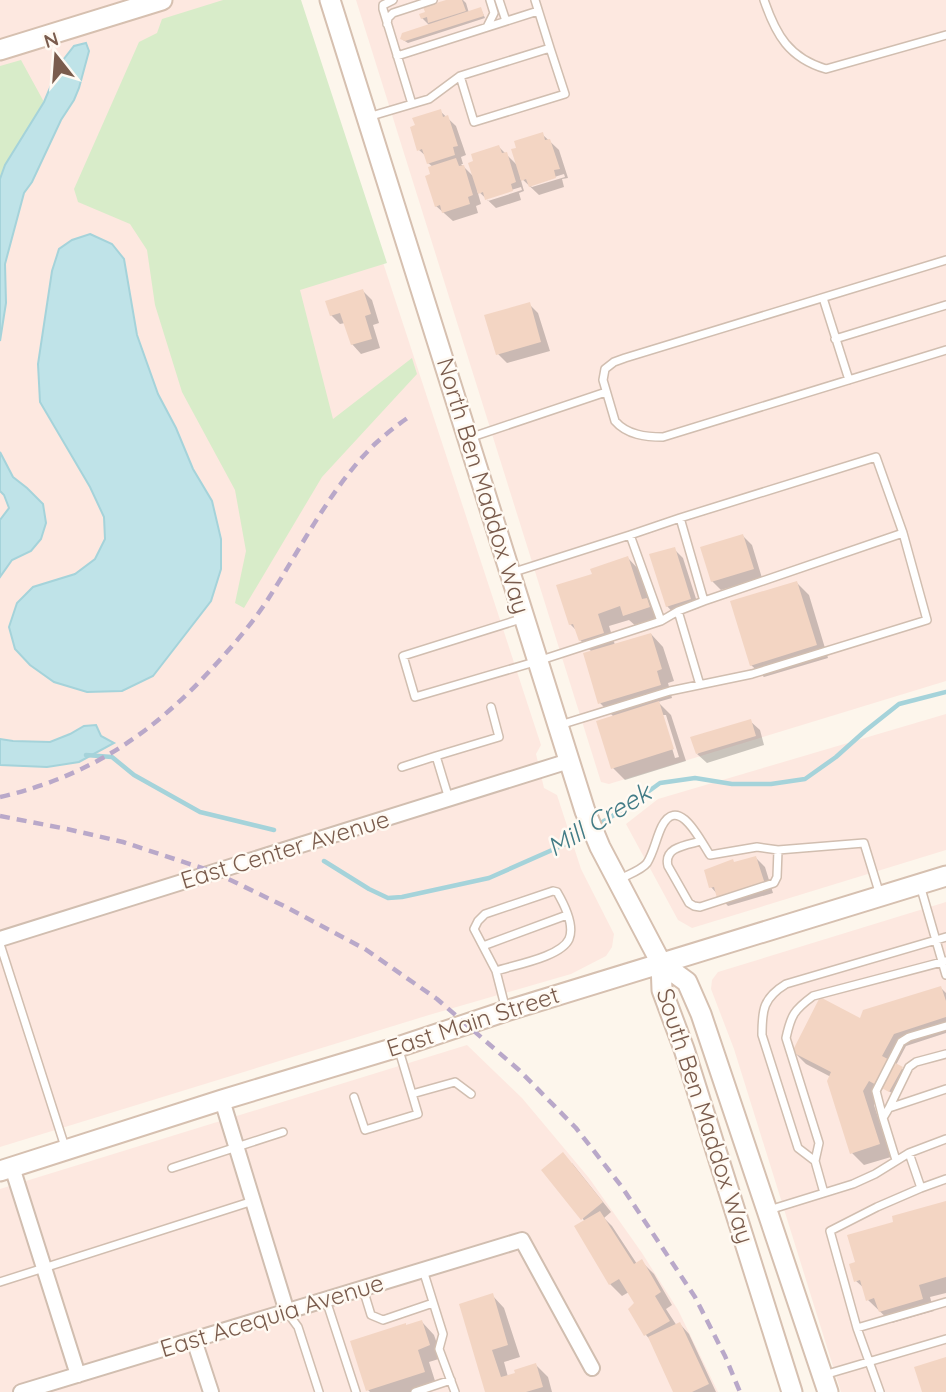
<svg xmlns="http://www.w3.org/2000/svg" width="946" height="1392" font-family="Quicksand,sans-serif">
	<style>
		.commercial { fill: #fde8e0 }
		.green { fill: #d8ecc9 }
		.water { fill: #bfe3e8; stroke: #a5d3da; stroke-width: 2 }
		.shadow { fill: #0003; fill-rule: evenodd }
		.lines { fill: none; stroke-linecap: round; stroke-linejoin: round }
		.stream { stroke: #a5d3da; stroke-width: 4.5 }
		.building { fill: #f3d5c3 }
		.lane-casing { stroke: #d1beb0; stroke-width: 10 }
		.street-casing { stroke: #d1beb0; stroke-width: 18 }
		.secondary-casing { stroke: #d6c0b0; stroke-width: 23 }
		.lane { stroke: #fff; stroke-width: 7 }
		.street { stroke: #fff; stroke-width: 14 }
		.secondary { stroke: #fff; stroke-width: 19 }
		.rail { stroke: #b9a8c9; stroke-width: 4.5; stroke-dasharray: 10 7; stroke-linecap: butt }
		.labels { text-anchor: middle; stroke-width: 5; stroke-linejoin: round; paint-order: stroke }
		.street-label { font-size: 24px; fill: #7a5c4d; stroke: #fffaf3 }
		.water-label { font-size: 26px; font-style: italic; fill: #437c86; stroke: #fffaf3 }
	</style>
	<rect width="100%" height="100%" fill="#fdf6ec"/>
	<path class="commercial" d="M0 0H297L541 745 536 754 544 788 557 795 581 869 614 934 612 947 606 956 571 974 429 1015 0 1147Z
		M356 0H946V681L609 784 601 782Z
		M946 714V850L692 928 678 920 626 824 658 799Z
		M946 902V1392H841L734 1049 711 989 712 980 718 972Z
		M467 1045 522 1098 589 1178 642 1253 678 1310 718 1392H0V1189Z"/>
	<path class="green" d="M223 0H301L387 263 300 290 333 419 412 358 417 374 322 477 244 608 235 603 246 551 235 490 182 392 155 305 147 250 130 224 78 202 74 189 139 42 157 33 162 19Z
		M21 60 44 102 5 165 0 179V66Z"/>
	<path class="water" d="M86 43 89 51 79 88 74 100 61 120 32 182 24 193 5 264 6 303 0 341V179L5 165 44 102 60 64 74 46Z
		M90 234 112 244 124 259 137 335 158 394 176 428 193 469 212 501 221 539V569L211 601 153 676 122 691 87 692 54 682 30 665 15 649 9 627 17 603 33 587 75 574 95 559 105 539 104 517 90 487 40 402 38 364 52 271 59 249 72 240Z
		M0 452 13 477 27 488 43 504 46 523 41 539 31 551 12 560 0 577V520L9 508 4 495 0 491Z
		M96 725 101 736 114 743 79 762 47 767 0 765V739L13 741 50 742 70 734 84 726Z"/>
	<path class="shadow" d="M452 0H463L466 3 469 13 481 9 485 18 408 43 403 40 430 26 422 18Z
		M440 111 456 126 466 155 461 157 463 164H461L475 178 499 147 518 166 542 134 559 150 568 178 562 179 564 187 539 195 520 177 524 191 519 193 521 200 496 208 477 190 481 204 476 206 478 213 453 221 436 206 432 175 433 167 428 163 427 157 419 150ZM564 174 565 177 532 187 529 185ZM521 187 522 190 488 201 486 198Z
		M363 291 372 300 379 323 373 325 380 348 361 354 352 344 345 323 340 324 331 315Z
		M529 304 538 313 550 351 507 363 498 354Z
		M743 536 752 545 762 578 721 590 712 581Z
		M674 549 683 558 699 608 676 616 667 606Z
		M628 558 640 571 661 620 637 627 629 620 609 626 615 645 651 634 663 647 674 681 668 683 672 698 658 702 671 715 686 761 625 780 613 768 614 717 600 703 592 652 580 640 577 631 570 624 594 575ZM662 715H666L679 757 675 758Z
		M797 583 809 595 828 658 764 677 751 665Z
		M750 721 760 730 764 745 707 763 697 754Z
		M756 858 765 867 773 893 728 906 711 887 735 864Z
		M941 988 946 993V1033L906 1046 896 1065 904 1070 892 1093 883 1088 874 1105 891 1157 864 1165 852 1153 831 1077 806 1064 794 1052 860 1020Z
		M572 1163 611 1212 604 1218 612 1226 637 1264 641 1261 654 1274 672 1305 666 1309 677 1326 680 1324 689 1334 716 1392H675L652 1342 646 1335 636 1303 629 1292 622 1296 610 1284 585 1222 583 1219Z
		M946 1203V1293L930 1297 934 1311 892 1323 868 1300 865 1289 856 1281 857 1263 895 1223Z
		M492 1295 504 1308 520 1357 504 1362 508 1377 536 1365 548 1377 552 1392H487Z
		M422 1322 434 1335 442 1358 429 1362 436 1384 412 1392H370L368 1390 407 1327Z"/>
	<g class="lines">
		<path class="stream" d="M86 755 112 757 134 775 200 812 274 830
			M596 826 627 807 660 783 695 778 732 784H771L805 779 836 757 865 731 899 704 946 692
			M324 861 369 889 388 898 402 897 489 878 568 843 589 830"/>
	</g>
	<path class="building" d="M446 0H462L466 11 428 23 427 17 421 19 419 14 425 12 423 7Z
		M481 7 484 16 405 41 400 39 402 33Z
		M441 109 443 117 448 115 458 146 453 147 455 155 427 164 422 149 417 151 410 127 415 125 412 118Z
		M543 132 545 140 550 139 560 169 554 170 556 178 529 187 526 179 521 181 511 149 516 148 514 141Z
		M499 145 502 153 507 152 516 182 511 184 513 191 485 200 483 192 478 194 468 163 473 161 471 154Z
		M456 158 459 166 464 165 473 195 468 197 470 204 442 213 440 205 435 207 425 176 430 174 428 167Z
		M363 289 371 314 365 316 372 339 351 345 340 313 330 316 325 301Z
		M530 302 541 342 496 355 484 315Z
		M743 534 754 569 711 582 700 547Z
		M675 547 691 599 666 607 649 554Z
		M628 556 642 599 647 598 650 607 623 616 620 606 598 614 604 633 579 641 573 624 569 625 556 585 592 574 590 569Z
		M797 581 817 645 750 666 730 601Z
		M651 633 662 669 657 671 661 685 598 704 583 653Z
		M659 701 674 749 611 769 596 721Z
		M751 719 756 736 696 754 690 737Z
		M756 856 765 884 717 898 714 887 709 888 704 870 733 859 734 862Z
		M941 986 946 1001V1017L894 1034 882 1056 903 1067 889 1092 869 1081 863 1091 880 1144 850 1154 827 1081 831 1072 792 1052 820 997 860 1018 863 1010Z
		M563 1152 603 1202 581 1220 541 1170Z
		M946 1201V1277L919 1285 923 1299 879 1312 874 1298 866 1301 860 1280 854 1282 849 1264 855 1262 847 1235 893 1222 892 1216Z
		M600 1211 634 1264 642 1259 661 1292 655 1296 670 1321 644 1336 628 1309 634 1303 619 1279 609 1285 574 1226Z
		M493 1293 508 1345 492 1350 501 1377 515 1373 514 1370 536 1363 543 1387 526 1392H485L459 1304Z
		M422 1320 430 1345 418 1350 425 1372 366 1391 350 1341 406 1323V1325Z
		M680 1322 709 1384 692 1392H673L648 1337Z
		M946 1357V1392H922L914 1367Z"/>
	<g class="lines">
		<defs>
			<path id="lane" d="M393 0 383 5V9L412 104
				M499 0 506 21
				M764 0C776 35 789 58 826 69L946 35
				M387 24 388 18 393 13 433 0
				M487 27 494 13 490 0
				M397 56 538 11
				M460 76 474 122 565 94 550 48
				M368 117 429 99 460 76 550 48 535 0
				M946 260 625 358 614 362 605 369 603 380 615 421C627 435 646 437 663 437L946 350
				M823 298 849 380
				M835 339 946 305
				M469 438 606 392
				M680 518 876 457 903 533
				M630 535 680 518 704 601
				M511 573 630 535 661 621
				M678 611 700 685
				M524 618 403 656 415 697 538 661 661 621 678 611 704 601 903 533 927 620 752 674 670 691 560 725
				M402 767 436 756
				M449 799 436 756 499 737 491 707
				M701 841C687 845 663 847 668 866L689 903 694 906 700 907 774 883 777 877 778 850
				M618 880C627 875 642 870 647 863 654 852 656 838 662 826 679 794 701 842 710 855L757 847 778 850 864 843 880 895
				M920 885 946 975
				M0 944 66 1150
				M483 946 567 915
				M496 971 474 929 478 921 485 914 553 891 557 892C564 904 575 925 569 939 561 957 514 965 496 971L506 1010
				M412 1094 455 1082 471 1094
				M354 1097 365 1130 418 1114 398 1047
				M889 1108 909 1067 916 1062 946 1054
				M883 1118 876 1091 901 1042 909 1037 946 1026
				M896 1160 883 1118 889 1108 946 1089
				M815 1161 819 1143 786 1038C791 1015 794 1010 813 996L946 961
				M172 1168 283 1132
				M921 1188 946 1179
				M824 1193 815 1161 798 1148 762 1035C762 1010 763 998 786 984L946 937
				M769 1210 853 1184 875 1174 909 1153 946 1139
				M423 1270 443 1334 439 1349 455 1392
				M0 1282 253 1201
				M363 1289 371 1315 383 1320 433 1303
				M326 1300 356 1392
				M287 1312 298 1327 319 1392
				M857 1328 946 1302
				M824 1375 946 1339
				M415 1392 451 1380
				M880 1392 857 1328 830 1231 877 1207 921 1188 909 1153"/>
			<path id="street" d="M0 939 569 761
				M222 1100 287 1312
				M12 1167 78 1375
				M194 1340 211 1392
				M21 1392 522 1240 592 1368"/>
			<path id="secondary" d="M330 0 585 811 600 847 661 963 687 982 701 1014 828 1392
				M0 50 162 0
				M661 963 662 990 684 1049 792 1392
				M0 1171 222 1100 398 1047 506 1011 946 876"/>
		</defs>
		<use href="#lane" class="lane-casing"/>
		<use href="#street" class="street-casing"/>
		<use href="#secondary" class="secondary-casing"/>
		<use href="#lane" class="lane"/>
		<use href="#street" class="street"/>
		<use href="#secondary" class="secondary"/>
		<path class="rail" d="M0 797C91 776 155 732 217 663 236 642 255 620 270 596 302 546 333 484 376 443 386 434 397 425 409 417
			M0 816 67 829 123 842 214 872 284 906 365 949 437 999 519 1070 576 1128 622 1187 695 1297 725 1356 740 1392"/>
	</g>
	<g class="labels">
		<g class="street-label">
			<text transform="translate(483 486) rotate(73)" y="8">North Ben Maddox Way</text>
			<text transform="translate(285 850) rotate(-17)" y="8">East Center Avenue</text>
			<text transform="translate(473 1022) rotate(-18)" y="8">East Main Street</text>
			<text transform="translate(705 1116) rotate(72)" y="8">South Ben Maddox Way</text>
			<text transform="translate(272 1316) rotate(-17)" y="8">East Acequia Avenue</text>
		</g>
		<g class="water-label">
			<text transform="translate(599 820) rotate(-31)" y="9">Mill Creek</text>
		</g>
	</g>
	<g transform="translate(56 56) rotate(343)" stroke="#fffaf3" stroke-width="5" paint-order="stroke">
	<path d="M0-5L12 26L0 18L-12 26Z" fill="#7a5c4d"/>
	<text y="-10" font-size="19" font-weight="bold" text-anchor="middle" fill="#7a5c4d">N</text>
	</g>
</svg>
